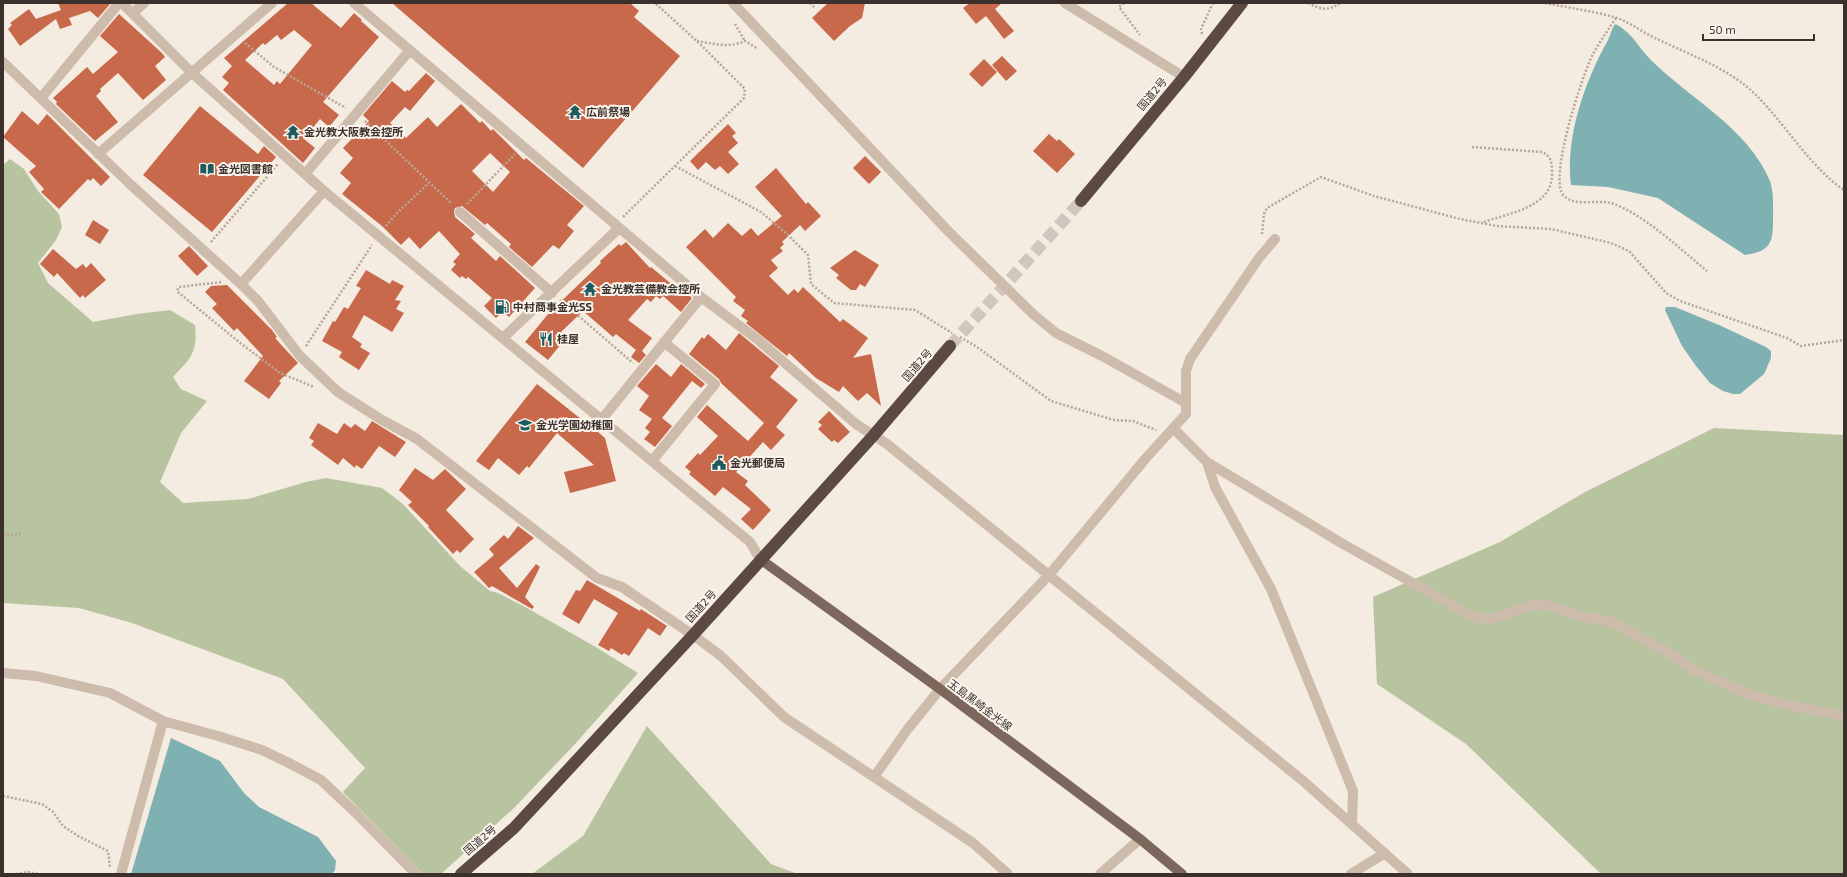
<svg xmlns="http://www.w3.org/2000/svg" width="1847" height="877" font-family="'Exo 2','Noto Sans JP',sans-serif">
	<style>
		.green { fill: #b8c4a0 }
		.water { fill: #7fb0b2 }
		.building { fill: #c8694b; fill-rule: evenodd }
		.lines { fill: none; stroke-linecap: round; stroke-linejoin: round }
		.highway-tunnel { stroke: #cfc6bd; stroke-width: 12; stroke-dasharray: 12 6; stroke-linecap: butt }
		.path { stroke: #b9a596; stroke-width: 2.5; stroke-dasharray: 2 2; stroke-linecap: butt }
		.minor { stroke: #cdbbac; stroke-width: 10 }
		.major { stroke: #7d675c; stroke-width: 10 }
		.highway { stroke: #5c4a42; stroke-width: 12 }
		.labels { text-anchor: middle; stroke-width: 4; stroke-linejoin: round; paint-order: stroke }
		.street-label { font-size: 11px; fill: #3b302b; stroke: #fbf5ee }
		.poi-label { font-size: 11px; font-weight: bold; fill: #3b302b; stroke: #fbf5ee; text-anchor: start }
	</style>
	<rect width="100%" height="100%" fill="#f4ebe1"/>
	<path class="green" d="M10 159 24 169 38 191 59 214 62 227 56 240 38 263 48 283 93 322 137 314 170 310 195 325C198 352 191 358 173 377L181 389 207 401 181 433 160 482 183 503 248 499 306 482 326 478 382 488 403 504 460 566 490 591 498 593 527 608 594 646 638 673 575 744 514 808 441 874H423L343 792 365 768 283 679 132 623 79 608 3 603V165Z
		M1714 428 1844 435V874H1601L1466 744 1377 684 1373 597 1500 542 1585 492Z
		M647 726 771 864 798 874H532L583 836Z"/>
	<path class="water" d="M1615 24C1632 32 1638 47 1651 60 1690 99 1748 128 1770 181 1774 193 1773 208 1773 221 1773 245 1769 251 1745 255L1658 198 1608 187 1571 185C1565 137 1585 81 1608 40 1611 34 1611 30 1615 24Z
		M1666 307H1675L1719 325 1766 347 1771 351V358L1764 374 1740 394H1733L1723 391 1710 383 1696 366 1682 346 1665 310Z
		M171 738 220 761 244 793 259 807 318 837 336 861 335 870 332 874H131Z"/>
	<path class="building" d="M58 3H111L98 18 90 11 69 18 72 25 60 29 56 19 20 46 8 29 12 25 10 23 29 9 36 19 61 10Z
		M288 3H311L341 28 354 13 362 20 361 21 379 37 323 102 339 115 329 127 320 119 304 139 315 148 303 163 223 90 229 83 222 77 232 66 224 58ZM294 30 312 45 280 84 277 81 274 85 245 60 263 43 265 45 277 35 281 40Z
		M392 3H630L639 11 634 17 680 56 583 168Z
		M828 3H865L862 18 850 26 834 41 812 18Z
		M970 3H1002L995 9 1014 31 1004 39 986 16 976 24 963 8Z
		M119 14 162 53 165 57 155 66 166 80 143 100 118 73 100 89 101 91 96 96 118 122 95 141 56 104 57 102 53 98 87 67 93 74 118 52 100 36Z
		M1002 56 1017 71 1006 81 992 65Z
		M984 59 997 72 982 87 969 74Z
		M426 73 435 81 410 111 405 107 390 123 406 138 428 117 437 127 461 104 480 123 482 121 491 131 493 129 524 160 526 158 584 206 567 225 574 231 559 249 553 245 532 267 509 247 511 244 487 223 485 225 462 206 455 208 454 211 455 217 475 234 471 238 496 261 500 256 535 288 509 317 503 311 496 318 484 306 492 298 468 277 466 279 462 276 460 278 451 270 456 264 453 262 460 254 439 231 420 249 409 237 401 245 382 226 342 194 351 183 340 173 353 158 343 148 369 121 363 115 392 81 405 92 407 90 409 91ZM490 153 510 172 493 192 472 171Z
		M200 106 258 154 264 146 276 157 212 232 143 175Z
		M22 111 38 125 47 114 110 177 101 186 93 178 90 181 88 179 59 209 41 192 44 189 29 172 36 166 3 137Z
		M728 124 736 133 732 136 738 143 728 152 739 164 728 174 720 166 715 170 706 162 698 170 690 161Z
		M1049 134 1057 141 1059 139 1075 154 1057 173 1033 151Z
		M865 156 881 172 869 184 853 168Z
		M776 168 806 204 808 202 821 216 805 231 800 225 782 242 784 244 780 248 783 251 771 260 778 268 769 276 788 295 794 289 798 293 803 287 840 322 843 319 868 338 853 358 871 354 881 406 867 393 858 401 843 386 839 392 816 378 789 353 787 356 746 323 748 321 741 316 745 310 733 301 736 297 686 247 705 229 713 238 728 223 742 236 751 228 758 236 782 216 755 187Z
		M93 220 109 230 100 244 85 235Z
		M626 242 650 268 651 267 681 292 683 290 692 298 681 312 663 296 660 299 656 296 651 302 647 299 628 320 652 338 642 351 646 355 639 363 631 357 636 350 616 334 613 337 583 311 561 332 567 337 548 360 525 342 549 313 601 263 600 261 619 244 621 246Z
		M189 246 208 266 197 276 178 256Z
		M53 249 76 269 83 264 86 268 91 263 106 280 85 298 83 295 80 298 57 273 54 277 40 264Z
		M855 250 879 265 865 287 860 284 856 290H851L836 278 839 275 830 268Z
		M366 270 390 284 392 280 404 286 395 300 401 301 396 309 404 313 392 332 364 315 352 337 362 344 360 347 370 353 359 370 339 357 342 352 322 341 333 321 335 322 344 307 348 309 361 288 356 286Z
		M227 285 272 330 277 337 275 338 298 363 279 381 281 383 269 399 244 381 263 356 237 328 234 331 212 308 217 304 205 292 211 286Z
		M739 333 779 366 770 377 798 400 776 427 785 435 771 450 763 442 736 472 748 481 745 485 771 510 753 530 741 519 751 509 723 487 715 496 689 474 691 472 685 467 698 453 700 455 718 436 697 417 707 405 748 441 764 423 721 383 719 379 689 354 702 337 704 339 708 334 726 350Z
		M656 364 671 377 681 364 705 384 701 388 692 381 662 418 672 426 655 447 644 439 650 432 645 428 652 419 639 410 649 396 637 386Z
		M537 384 581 419 582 418 605 438 616 481 570 493 564 472 594 465 557 433 529 468 527 466 519 475 498 458 489 470 476 461Z
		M829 411 850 432 838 443 834 440 832 442 818 429 822 425 818 422Z
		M372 421 406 442 395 457 379 446 362 469 356 465 355 468 343 458 338 465 311 445 314 441 309 438 318 423 337 434 344 423 351 428 355 424 365 431Z
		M415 468 433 480 445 469 466 489 446 510 474 539 460 553 457 550 453 554 428 527 429 526 408 505 412 502 399 490Z
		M518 526 534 538 499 568 517 588 536 564 540 567 525 597 534 607 532 609 492 586 489 588 474 572 494 555 489 549 504 535 508 539Z
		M587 580 640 611 641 609 667 626 660 636 648 628 629 656 624 653 622 655 611 648 609 651 598 645 618 613 594 599 579 624 562 614 576 590 580 591Z"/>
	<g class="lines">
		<path class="highway-tunnel" d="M950 346 1081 201"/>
		<path class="path" d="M810 3 814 7
			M1124 3 1119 7 1140 35
			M1308 3C1320 9 1328 12 1340 3
			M1545 3C1569 8 1594 11 1617 18 1631 23 1642 32 1655 38 1690 55 1729 68 1757 96 1785 124 1812 169 1844 190
			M1616 18C1608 30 1600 41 1593 54 1583 73 1547 181 1564 196 1577 208 1599 198 1614 204 1646 216 1680 249 1707 271
			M735 24 745 41
			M1202 34 1201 29 1213 3
			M697 41C714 44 729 48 745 41L758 49
			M245 43 274 67 346 108
			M365 121 452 204
			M1472 147 1542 152C1551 156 1552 162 1552 172 1554 208 1508 213 1481 223
			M675 166 761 212 788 235 808 255 811 284 834 303 915 310 952 333
			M467 204 515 154
			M623 217 744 98 745 89 700 44 655 3
			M386 226 396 214 429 183
			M1262 234 1264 214 1267 208 1321 177 1374 196 1460 219 1497 226 1551 229 1611 243 1629 251 1666 293 1680 301 1787 338 1801 346 1844 340
			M211 242 278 164
			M221 282 179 287 177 291 179 293 239 342 280 373 314 387
			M560 300 633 363
			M960 337 977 347 1051 401 1114 420 1133 421 1156 430
			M306 346 372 245
			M3 535 23 534
			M3 796 42 804 53 812 63 826 78 836 108 851 110 867
			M16 874 28 872 38 874"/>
		<path class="minor" d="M122 3 191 72 324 191 750 542 760 559
			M354 3 701 297 757 339 856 424 887 444 1302 780 1408 874
			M733 3 949 232 1033 314 1056 333 1104 357 1186 403
			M1065 3 1184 77
			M133 13 144 3
			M3 62 131 185 241 284 258 301 300 356 338 392 382 420 417 439 597 578 622 587 693 635 721 656 784 717 973 843 1008 874
			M41 98 119 3
			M98 154 272 3
			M305 174 410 50
			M460 212 552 293
			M241 284 324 191
			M503 338 619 228
			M602 419 701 297
			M1174 429 1207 462 1343 544 1474 617 1484 619 1495 618 1529 606 1543 604 1584 617 1609 621 1667 652 1694 670 1750 695 1793 706 1844 716
			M652 461 715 384 664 342
			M1207 462 1215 487 1271 589 1353 791 1352 824
			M3 673 36 676 110 693 163 721 218 736 262 750 289 763 321 780 356 813 416 874
			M874 777 907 730 940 689 1049 575 1146 458 1186 414V371L1190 359 1259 258 1275 239
			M121 874 163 721
			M1100 874 1140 839
			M1351 874 1385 853"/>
		<path class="major" d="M760 559 940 689 1140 839 1182 874"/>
		<path class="highway" d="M1081 201 1184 77 1242 3
			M461 874 514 828 693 635 873 436 950 346"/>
	</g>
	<defs>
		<symbol id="temple-bare" viewBox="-9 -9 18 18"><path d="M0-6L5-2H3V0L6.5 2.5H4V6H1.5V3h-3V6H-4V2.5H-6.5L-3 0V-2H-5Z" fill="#1f5a5e" stroke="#fbf5ee" stroke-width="2.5" paint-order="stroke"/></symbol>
		<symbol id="library-bare" viewBox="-9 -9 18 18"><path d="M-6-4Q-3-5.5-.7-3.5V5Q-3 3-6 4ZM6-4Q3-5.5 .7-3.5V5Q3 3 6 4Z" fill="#1f5a5e" stroke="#fbf5ee" stroke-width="2.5" paint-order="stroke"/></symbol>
		<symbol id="fuel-bare" viewBox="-9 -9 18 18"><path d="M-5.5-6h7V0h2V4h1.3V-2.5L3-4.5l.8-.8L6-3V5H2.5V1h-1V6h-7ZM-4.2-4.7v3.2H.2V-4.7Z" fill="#1f5a5e" stroke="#fbf5ee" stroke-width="2.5" paint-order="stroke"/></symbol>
		<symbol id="restaurant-bare" viewBox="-9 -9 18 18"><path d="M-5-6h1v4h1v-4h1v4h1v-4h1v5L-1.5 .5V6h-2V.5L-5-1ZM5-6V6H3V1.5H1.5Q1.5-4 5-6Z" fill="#1f5a5e" stroke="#fbf5ee" stroke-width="2.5" paint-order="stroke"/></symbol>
		<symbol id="school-bare" viewBox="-9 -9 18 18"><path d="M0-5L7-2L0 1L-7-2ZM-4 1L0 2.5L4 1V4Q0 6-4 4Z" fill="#1f5a5e" stroke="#fbf5ee" stroke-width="2.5" paint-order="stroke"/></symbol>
		<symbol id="civic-bare" viewBox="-9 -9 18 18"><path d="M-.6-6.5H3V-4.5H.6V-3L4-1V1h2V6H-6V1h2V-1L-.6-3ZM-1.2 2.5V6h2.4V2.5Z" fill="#1f5a5e" stroke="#fbf5ee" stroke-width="2.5" paint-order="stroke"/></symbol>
	</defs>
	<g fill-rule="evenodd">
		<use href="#temple-bare" x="565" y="102" width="20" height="20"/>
		<use href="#temple-bare" x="283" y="122" width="20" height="20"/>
		<use href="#library-bare" x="197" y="159" width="20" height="20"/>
		<use href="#temple-bare" x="580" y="279" width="20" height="20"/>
		<use href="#fuel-bare" x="492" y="297" width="20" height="20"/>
		<use href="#restaurant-bare" x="536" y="329" width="20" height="20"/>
		<use href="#school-bare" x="515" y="415" width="20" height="20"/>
		<use href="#civic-bare" x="709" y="453" width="20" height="20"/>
	</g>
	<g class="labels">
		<g class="street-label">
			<text transform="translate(1152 94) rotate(-50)" y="4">国道2号</text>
			<text transform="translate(917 365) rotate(-49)" y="4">国道2号</text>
			<text transform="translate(701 606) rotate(-48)" y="4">国道2号</text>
			<text transform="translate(980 705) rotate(37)" y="4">玉島黒崎金光線</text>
			<text transform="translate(480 840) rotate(-41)" y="4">国道2号</text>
		</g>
		<g class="poi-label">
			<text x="586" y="116">広前祭場</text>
			<text x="304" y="136">金光教大阪教会控所</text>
			<text x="218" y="173">金光図書館</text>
			<text x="601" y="293">金光教芸備教会控所</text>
			<text x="513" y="311">中村商事金光SS</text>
			<text x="557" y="343">桂屋</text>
			<text x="536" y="429">金光学園幼稚園</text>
			<text x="730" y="467">金光郵便局</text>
		</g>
	</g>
	<rect width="1847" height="877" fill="none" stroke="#3b302b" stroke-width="8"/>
	<path d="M1703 34v6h111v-6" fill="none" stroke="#3b302b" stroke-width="2"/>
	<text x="1709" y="34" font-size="12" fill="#3b302b" stroke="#fbf5ee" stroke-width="3" paint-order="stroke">50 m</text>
</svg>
